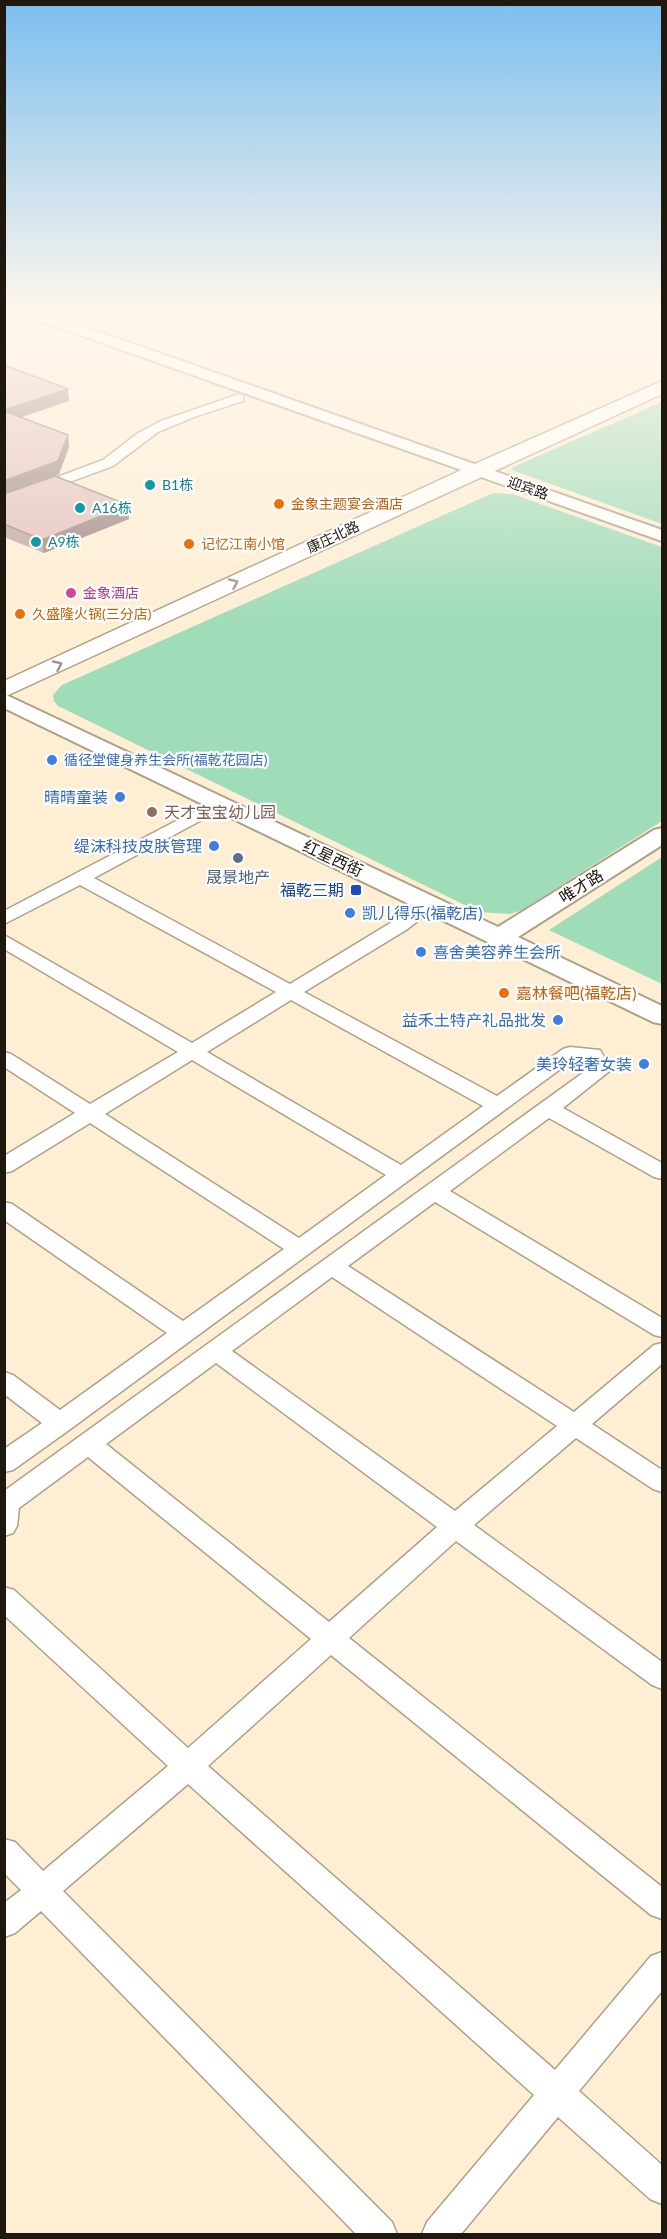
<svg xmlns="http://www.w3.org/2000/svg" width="667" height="2239" font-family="Lato,'Noto Sans SC',sans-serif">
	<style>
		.green { fill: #9fdcb8 }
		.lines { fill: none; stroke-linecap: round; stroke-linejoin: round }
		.street-casing { stroke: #aea087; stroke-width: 3 }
		.secondary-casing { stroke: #aea087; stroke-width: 4 }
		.highway-casing { stroke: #aea087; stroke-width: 3 }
		.street { fill: #fff; fill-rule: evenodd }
		.secondary { fill: #fff; fill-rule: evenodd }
		.highway { fill: #fff; fill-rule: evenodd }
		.wall { fill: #c2a6a3 }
		.shaded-wall { fill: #9e8785 }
		.building { fill: #e2c1be; stroke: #9e8785; stroke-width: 1.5 }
		.oneway { stroke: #9a9793 }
		.culture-dot { fill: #0f9aa8; stroke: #fefefe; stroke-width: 2 }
		.food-dot { fill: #e8710a; stroke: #fefefe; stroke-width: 2 }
		.hotel-dot { fill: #d1479c; stroke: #fefefe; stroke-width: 2 }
		.shop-dot { fill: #3f7fe0; stroke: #fefefe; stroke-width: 2 }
		.education-dot { fill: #8d6e63; stroke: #fefefe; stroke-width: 2 }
		.service-dot { fill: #5c6f8a; stroke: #fefefe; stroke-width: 2 }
		.transit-dot { fill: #1a4fb4; stroke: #fefefe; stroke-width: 2 }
		.labels { text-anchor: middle; stroke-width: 4.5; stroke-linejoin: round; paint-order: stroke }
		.far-culture-label { font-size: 14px; fill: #0d838f; stroke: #fefefe; text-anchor: start }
		.far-street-label { font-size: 14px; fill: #1e180f; stroke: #fefefe }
		.far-food-label { font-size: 14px; fill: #c56008; stroke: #fefefe; text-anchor: start }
		.far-hotel-label { font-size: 14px; fill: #b23c85; stroke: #fefefe; text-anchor: start }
		.far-shop-label { font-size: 14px; fill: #366cbe; stroke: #fefefe; text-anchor: start }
		.shop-label { font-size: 16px; fill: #366cbe; stroke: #fefefe; text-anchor: end }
		.education-label { font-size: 16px; fill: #785e54; stroke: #fefefe; text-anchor: start }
		.street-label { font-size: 16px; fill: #1e180f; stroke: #fefefe }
		.service-label { font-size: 16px; fill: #4e5e75; stroke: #fefefe }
		.transit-label { font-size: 16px; fill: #164399; stroke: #fefefe; text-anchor: end }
		.food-label { font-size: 16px; fill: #c56008; stroke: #fefefe; text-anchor: start }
	</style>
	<rect width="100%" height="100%" fill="#feeed4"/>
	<path class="green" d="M662 402V524L512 470 513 467Z
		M493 493 512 494 662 547V821L522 910 510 914 479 912 58 706 54 701 53 695 62 685Z
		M662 857V984L549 930Z"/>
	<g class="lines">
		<defs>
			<path id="street" d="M32 310 37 313 36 315 4 325V318Z
				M239 394 243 395V401L194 417 158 432 113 466 4 506V497L103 460 138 433 161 421Z
				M218 799 224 800 227 804 224 808 94 878 290 984 392 922 424 899H436L439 903 436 907 406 930 304 992 497 1096 563 1049 570 1047 600 1050 612 1069 563 1108 662 1163V1179L654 1177 549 1118 450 1191 662 1318V1337L654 1335 435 1202 348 1266 574 1412 654 1345 662 1343V1364L592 1424 662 1470V1492L653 1489 576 1438 474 1525 662 1662V1689L652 1685 456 1541 349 1638 662 1887V1919L651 1915 331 1655 208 1766 555 2070 651 1956 662 1952V1991L579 2091 662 2165V2204L650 2199 558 2117 461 2234H422L427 2222 534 2095 188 1784 63 1891 392 2222 397 2234H356L41 1911 15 1933 4 1937V1903L21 1890 4 1873V1839L15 1842 43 1871 168 1766 4 1615V1587L14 1590 188 1748 311 1639 88 1457 19 1508 17 1526 13 1533 4 1536V1491L591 1067 586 1060 574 1059 69 1430 13 1470 4 1472V1449L42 1423 4 1394V1372L13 1375 60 1410 167 1333 4 1220V1202L12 1204 183 1321 284 1249 90 1123 12 1171 4 1173V1156L75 1113 4 1067V1052L11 1054 90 1104 178 1052 4 949V935L192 1043 276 992 80 885 4 924V911ZM291 1000 483 1106 401 1165 207 1052ZM192 1060 386 1175 299 1238 105 1114ZM332 1277 557 1426 455 1511 232 1351ZM216 1363 437 1527 329 1622 106 1444Z"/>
			<path id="secondary" d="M13 309H34L662 530V541L15 312Z
				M4 694 498 927 654 830 662 828V845L518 937 662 1006V1024L653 1022 4 708Z"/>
			<path id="highway" d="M662 381V394L4 697V681L470 466Z"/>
		</defs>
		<use href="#street" class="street-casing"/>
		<use href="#secondary" class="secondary-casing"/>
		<use href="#highway" class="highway-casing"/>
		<use href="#street" class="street"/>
		<use href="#secondary" class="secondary"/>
		<use href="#highway" class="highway"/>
	</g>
	<path class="wall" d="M4 365 69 401 21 417 68 435 69 447 59 474 34 483 128 505 129 519 44 553 4 537Z"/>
	<path class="shaded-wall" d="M68 389 69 401 4 423V410Z
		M68 435 69 447 59 474 4 494V481Z
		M128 505 129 519 44 553 42 540Z"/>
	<path class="building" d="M4 365 68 389 4 410Z
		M4 411 68 435 58 461 4 481Z
		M55 476 128 505 42 540 4 524V494Z"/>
	<defs><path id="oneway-chevron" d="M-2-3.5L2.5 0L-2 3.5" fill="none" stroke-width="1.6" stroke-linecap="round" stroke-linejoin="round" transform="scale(1.5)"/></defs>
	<g class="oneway">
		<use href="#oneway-chevron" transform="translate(234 583) rotate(-25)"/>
		<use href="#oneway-chevron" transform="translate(58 665) rotate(-25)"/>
	</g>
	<linearGradient id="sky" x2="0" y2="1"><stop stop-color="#7bbef0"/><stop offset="0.5" stop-color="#fff7ec"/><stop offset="1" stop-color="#fff7ec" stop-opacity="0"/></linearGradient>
	<rect width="667" height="622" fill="url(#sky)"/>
	<g class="culture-dot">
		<circle cx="150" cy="485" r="6"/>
		<circle cx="80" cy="508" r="6"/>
		<circle cx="36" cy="542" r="6"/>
	</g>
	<g class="food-dot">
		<circle cx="279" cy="504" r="6"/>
		<circle cx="189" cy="544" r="6"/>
		<circle cx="20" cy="614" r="6"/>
		<circle cx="504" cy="993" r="6"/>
	</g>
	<circle class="hotel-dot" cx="71" cy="593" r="6"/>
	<g class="shop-dot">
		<circle cx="52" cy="760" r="6"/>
		<circle cx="120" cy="797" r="6"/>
		<circle cx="214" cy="846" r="6"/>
		<circle cx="350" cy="913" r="6"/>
		<circle cx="421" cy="952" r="6"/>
		<circle cx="558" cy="1020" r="6"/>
		<circle cx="644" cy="1064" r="6"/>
	</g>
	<circle class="education-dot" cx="152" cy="812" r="6"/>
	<circle class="service-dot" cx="238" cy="858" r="6"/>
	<rect class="transit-dot" x="350" y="884" width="12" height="12" rx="3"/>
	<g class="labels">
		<g class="far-culture-label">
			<text x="162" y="490">B1栋</text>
			<text x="92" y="513">A16栋</text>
			<text x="48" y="547">A9栋</text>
		</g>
		<g class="far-street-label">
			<text transform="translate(528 488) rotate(19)" y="5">迎宾路</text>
			<text transform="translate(333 537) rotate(-25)" y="5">康庄北路</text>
		</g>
		<g class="far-food-label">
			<text x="291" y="509">金象主题宴会酒店</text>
			<text x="201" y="549">记忆江南小馆</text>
			<text x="32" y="619">久盛隆火锅(三分店)</text>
		</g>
		<g class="far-hotel-label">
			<text x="83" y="598">金象酒店</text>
		</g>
		<g class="far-shop-label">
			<text x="64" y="765">循径堂健身养生会所(福乾花园店)</text>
		</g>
		<g class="shop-label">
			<text x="108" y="803">晴晴童装</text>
			<text x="202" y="852">缇沫科技皮肤管理</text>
			<text x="362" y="919" text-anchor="start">凯儿得乐(福乾店)</text>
			<text x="433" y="958" text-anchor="start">喜舍美容养生会所</text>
			<text x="546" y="1026">益禾土特产礼品批发</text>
			<text x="632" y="1070">美玲轻奢女装</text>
		</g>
		<g class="education-label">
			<text x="164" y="818">天才宝宝幼儿园</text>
		</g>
		<g class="street-label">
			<text transform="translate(333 858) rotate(25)" y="6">红星西街</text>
			<text transform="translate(581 886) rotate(-32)" y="6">唯才路</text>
		</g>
		<g class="service-label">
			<text x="238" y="883">晟景地产</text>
		</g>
		<g class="transit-label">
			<text x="344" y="896">福乾三期</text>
		</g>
		<g class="food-label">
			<text x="516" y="999">嘉林餐吧(福乾店)</text>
		</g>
	</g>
	<rect width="667" height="2239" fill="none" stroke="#1e180f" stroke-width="12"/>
</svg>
